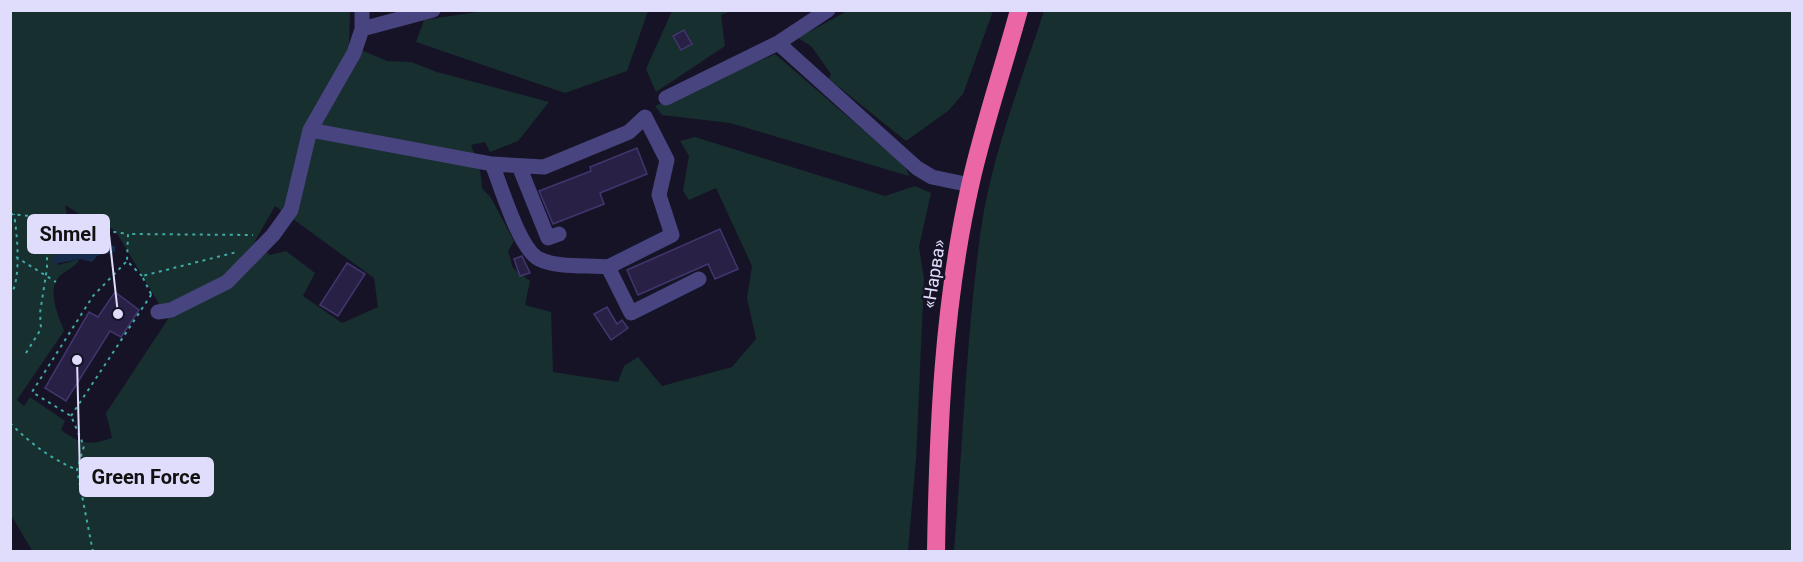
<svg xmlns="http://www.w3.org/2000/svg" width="1803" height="562" font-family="Roboto,sans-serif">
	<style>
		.green { fill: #172f2f; fill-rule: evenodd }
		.water { fill: #172b4a }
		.building { fill: #292145; stroke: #42366e; stroke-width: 1.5 }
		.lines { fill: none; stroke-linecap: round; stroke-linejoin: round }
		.path { stroke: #40aba6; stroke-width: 2; stroke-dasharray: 3 4.5; stroke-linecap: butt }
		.minor { stroke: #47447f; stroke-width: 15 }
		.highway { stroke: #eb66a4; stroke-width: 18 }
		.labels { text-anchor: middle; stroke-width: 4.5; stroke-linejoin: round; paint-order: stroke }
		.street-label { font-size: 18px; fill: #e0dcfb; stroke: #161326 }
		.leader { fill: none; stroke: #e0dcfb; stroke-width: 2 }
		.callout-dot { fill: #e0dcfb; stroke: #161326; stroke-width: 2 }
		.callout { fill: #e0dcfb; stroke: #e0dcfb; stroke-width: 2 }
		.callout-label { font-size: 20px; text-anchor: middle; font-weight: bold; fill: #111 }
	</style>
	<rect width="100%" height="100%" fill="#161326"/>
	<path class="green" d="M11 11H350L349 45 387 61 411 62 437 72 549 102 518 141 490 152 485 142 471 145 480 169 482 188 491 198 514 241 508 251 513 268 530 281 525 305 551 312 553 372 618 382 624 366 638 357 662 386 732 367 756 339 747 298 752 266 716 188 689 200 683 191 689 156 680 141 695 137 885 196 915 186 931 193 919 247 924 279 916 459 908 551 33 552 11 515ZM65 205 91 221 115 230 168 319 106 413 112 438C88 446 81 444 61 430L65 421 30 397 24 406 17 400 64 331C59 317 47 292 58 278 65 270 74 269 80 259L58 265 54 257 61 251 62 244 72 238ZM275 206 374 278 378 307 342 323 303 296 315 273 286 251 270 255 255 241Z
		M484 11V10L648 11 627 71 565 93 416 42 424 20Z
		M672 11H730L721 15 725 46 656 92 646 69Z
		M847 11H993L963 94 948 111 906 141 829 79 831 74 811 46 798 38Z
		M1044 11H1792V551H954C963 444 966 336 981 229 992 154 1021 82 1044 11Z
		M775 54 905 166 909 176 730 123 662 115 655 106Z"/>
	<path class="water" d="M70 238 79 242 115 246V251L111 255 107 253 97 256 92 262 80 259 54 264V257L61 251 62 244Z"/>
	<path class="building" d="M684 30 692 44 681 50 673 36Z
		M637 148 647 174 600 193 604 204 553 224 539 191 591 171 590 167Z
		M720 229 738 269 715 279 708 264 638 295 627 270Z
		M522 256 530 273 520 276 514 259Z
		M347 263 365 274 338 316 320 305Z
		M115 292 139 310 121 337 110 331 66 401 45 388 89 312 98 317Z
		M607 307 617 324 622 320 628 328 611 340 594 314Z"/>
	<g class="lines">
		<path class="path" d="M10 214 39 217 82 227 128 234
			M16 257 56 282
			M142 276 127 261 128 234 253 235
			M151 294 142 276 237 252
			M10 296C22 280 17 233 14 214
			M26 353 41 329 40 313 47 268V237L57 221
			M71 416 151 295 155 298
			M10 423C31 444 50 458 77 470
			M93 552 77 470 84 446 71 416 32 392 93 296 127 261"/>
		<path class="minor" d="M362 29 433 10
			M778 43 917 168 932 177 970 185
			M666 98 778 43 828 10
			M310 130 492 164 544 167 629 132 645 117 667 160 659 195 672 235 608 267
			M492 164C501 186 519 249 539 259 557 268 587 265 608 267
			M519 166 548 238 559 234
			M608 267 631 313 699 279
			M158 312 171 310 227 282 273 235 291 210 310 130 354 53 362 29V10"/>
		<path class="highway" d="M936 552C938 429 943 306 970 186 983 127 1003 69 1019 10"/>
	</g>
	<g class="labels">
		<g class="street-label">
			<text transform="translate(934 274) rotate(-81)" y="6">«Нарва»</text>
		</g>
	</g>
	<path class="leader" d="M118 314L109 234M77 360L80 477"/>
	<g class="callout-dot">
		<circle cx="118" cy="314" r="6"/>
		<circle cx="77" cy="360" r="6"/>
	</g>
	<g class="callout">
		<rect x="28" y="215" width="81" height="38" rx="6"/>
		<rect x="80" y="458" width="133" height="38" rx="6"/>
	</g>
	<g class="callout-label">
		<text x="68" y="241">Shmel</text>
		<text x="146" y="484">Green Force</text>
	</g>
	<rect width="1803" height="562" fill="none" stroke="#e0dcfb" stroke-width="24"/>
</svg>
